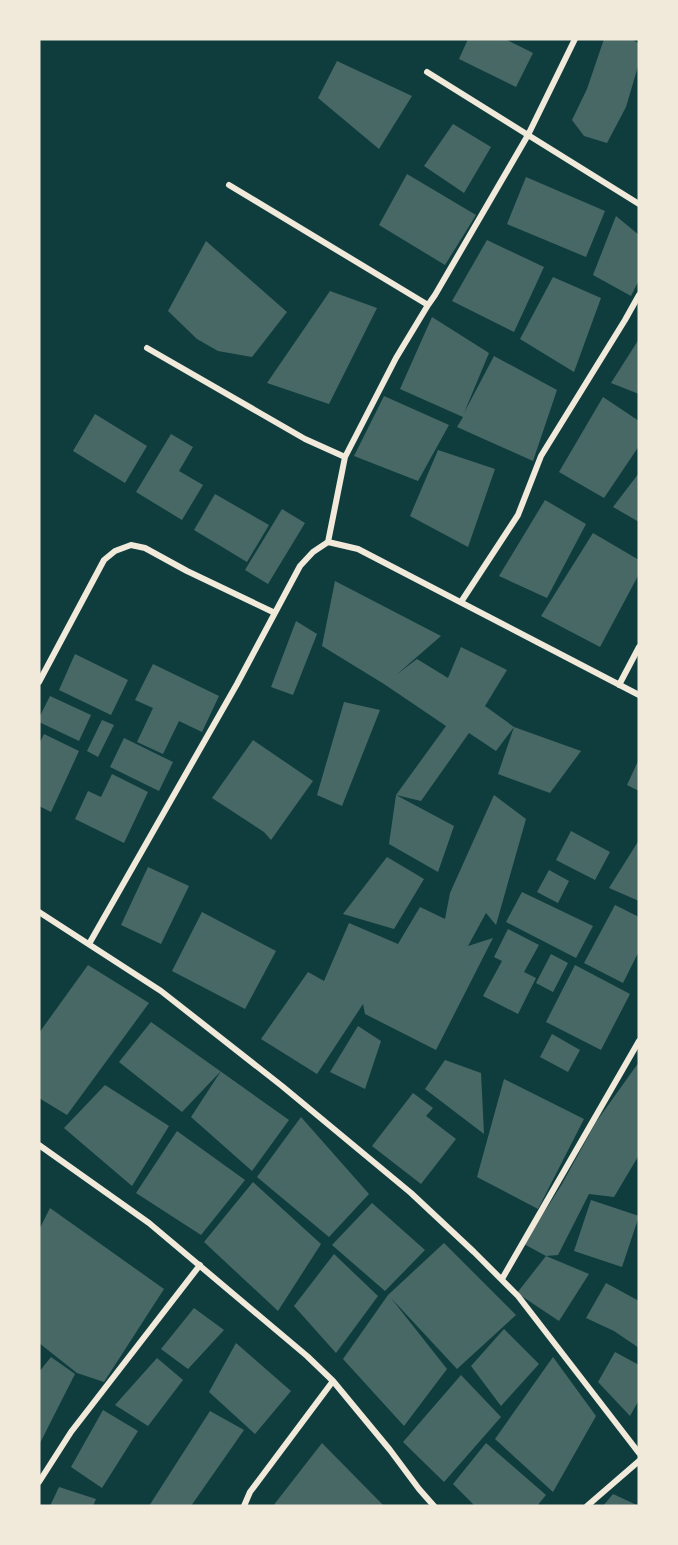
<svg xmlns="http://www.w3.org/2000/svg" width="678" height="1545" font-family="Raleway,sans-serif">
	<style>
		.building { fill: #486865 }
		.lines { fill: none; stroke-linecap: round; stroke-linejoin: round }
		.minor { stroke: #f1e9da; stroke-width: 6 }
	</style>
	<rect width="100%" height="100%" fill="#0f3d3e"/>
	<path class="building" d="M468 39H505L533 53 516 87 459 59Z
		M604 39H632L639 44V63L626 107 607 143 584 136 572 120 587 89Z
		M337 61 412 96 379 149 318 98Z
		M453 124 491 147 464 193 424 166Z
		M407 174 476 215 445 265 379 225Z
		M526 177 605 211 586 257 507 224Z
		M616 216 639 235V280L631 296 593 275Z
		M487 240 544 267 514 332 452 301Z
		M206 241 287 312 252 357 218 351 197 339 168 311Z
		M553 277 601 298 574 372 520 339Z
		M330 291 377 308 329 404 267 383Z
		M432 317 489 353 464 413 494 356 557 390 533 461 457 427 463 417 400 389Z
		M639 339V394L611 383Z
		M384 396 449 425 418 481 354 456Z
		M603 397 639 421V446L604 498 559 472Z
		M95 414 147 446 125 483 73 451Z
		M171 434 193 447 179 471 203 485 182 520 136 492Z
		M438 450 495 469 468 547 410 516Z
		M639 473V522L613 507Z
		M215 494 269 525 247 562 194 530Z
		M545 500 586 524 547 598 499 576Z
		M282 509 305 523 268 584 245 570Z
		M593 533 639 560V574L600 647 541 616Z
		M335 581 441 636 396 675 417 659 448 678 461 647 507 670 485 706 514 727 581 751 550 793 498 774 514 727 496 751 469 733 421 801 396 795 446 726 384 684 322 646Z
		M296 621 317 634 293 695 271 687Z
		M75 654 128 680 111 715 59 690Z
		M153 664 219 696 202 732 179 721 163 754 137 742 153 708 135 700Z
		M50 696 91 715 79 741 39 722V718Z
		M344 702 380 710 342 806 317 795Z
		M102 720 114 725 98 757 87 751Z
		M44 734 79 751 51 812 39 806V744Z
		M124 738 173 762 159 791 110 767Z
		M253 740 313 781 271 840 264 832 212 798Z
		M639 759V791L627 785Z
		M112 774 148 792 124 843 75 819 88 791 101 797Z
		M396 795 454 826 438 872 389 844Z
		M494 795 526 819 496 925 486 913 468 946 493 938 436 1050 365 1014 363 1004 317 1074 261 1039 308 972 324 981 349 923 398 944 420 907 445 919 450 893Z
		M571 831 610 852 595 880 556 860Z
		M639 840V901L609 888Z
		M387 857 424 879 394 929 343 914Z
		M148 867 189 886 161 944 121 925Z
		M549 870 569 881 558 903 537 892Z
		M522 892 593 926 576 958 506 922Z
		M615 905 639 917V951L623 983 584 963Z
		M202 912 276 951 245 1009 172 971Z
		M508 929 539 945 524 972 536 978 518 1014 483 996 502 961 494 957Z
		M551 954 568 963 553 992 536 983Z
		M88 965 149 1003 67 1115 39 1098V1033Z
		M575 965 630 994 601 1050 546 1022Z
		M151 1022 289 1120 252 1171 191 1117 221 1071 182 1112 119 1062Z
		M358 1026 381 1041 365 1089 330 1072Z
		M552 1034 580 1050 568 1072 540 1057Z
		M445 1060 481 1073 484 1134 425 1089Z
		M639 1062V1155L614 1197 589 1194 558 1255 546 1256 524 1244 562 1184 596 1122Z
		M504 1079 584 1119 538 1209 477 1177Z
		M105 1085 169 1126 132 1186 64 1128Z
		M413 1093 433 1108 426 1116 456 1139 421 1184 372 1146Z
		M301 1117 369 1194 329 1237 257 1177Z
		M177 1131 245 1180 201 1235 136 1193Z
		M253 1182 321 1244 278 1311 204 1242Z
		M591 1200 639 1216 622 1267 574 1251Z
		M372 1203 425 1250 385 1291 332 1245Z
		M50 1208 164 1289 104 1382 77 1373 39 1343V1230Z
		M444 1243 516 1315 457 1369 391 1298 447 1369 404 1426 343 1359 388 1295Z
		M334 1254 378 1296 336 1353 294 1306Z
		M546 1256 589 1274 559 1321 517 1293Z
		M606 1283 639 1301V1348L614 1331 586 1318Z
		M194 1308 224 1330 188 1369 161 1349Z
		M504 1329 539 1364 501 1406 471 1366Z
		M236 1343 291 1391 255 1434 209 1392Z
		M615 1352 639 1365V1400L630 1416 598 1382Z
		M51 1357 75 1374 39 1445V1372Z
		M553 1357 596 1416 553 1492 495 1439Z
		M157 1358 183 1380 148 1426 115 1405Z
		M461 1375 501 1417 444 1482 403 1442Z
		M103 1410 138 1431 102 1488 71 1467Z
		M210 1411 244 1430 191 1506H149Z
		M322 1443 384 1506H273Z
		M486 1443 546 1495 537 1506H475L453 1484Z
		M59 1487 96 1499 93 1506H50Z
		M613 1494 639 1506H603Z"/>
	<g class="lines">
		<path class="minor" d="M575 39 528 135 639 204
			M229 185 428 305
			M147 348 305 439 345 457
			M328 542 345 457 396 358 428 305 435 295 528 135 427 72
			M461 602 518 515 541 456 625 320 639 295
			M39 682 104 560 115 551 131 545 145 548 187 571 275 613
			M619 685 639 647
			M39 912 161 991 282 1086 411 1193 474 1252 518 1296 639 1453
			M89 944 237 684 300 566 313 552 328 542 358 549 639 695
			M39 1145 149 1223 307 1356 333 1381 390 1450 419 1489 434 1506
			M502 1279 639 1041
			M39 1482 71 1432 200 1265
			M244 1506 250 1492 333 1381
			M587 1506 639 1461"/>
	</g>
	<rect width="678" height="1545" fill="none" stroke="#f1e9da" stroke-width="81"/>
</svg>
